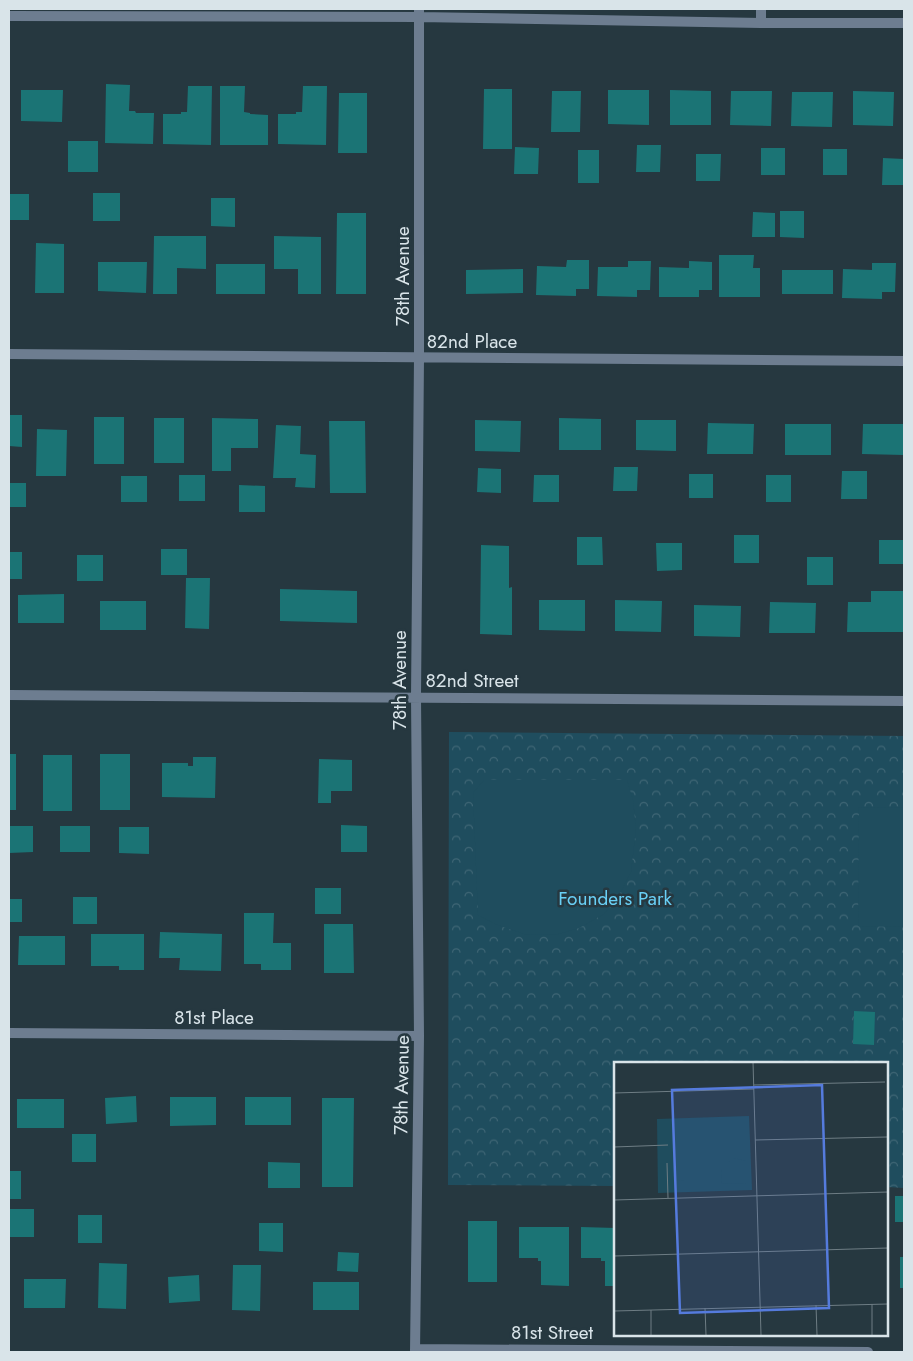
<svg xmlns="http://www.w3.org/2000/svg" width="913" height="1361" font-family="Jost,sans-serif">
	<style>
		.park { fill: url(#park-crowns) }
		.garden { fill: #1f4d5e }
		.building { fill: #1b7475 }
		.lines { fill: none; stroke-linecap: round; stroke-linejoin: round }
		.minor { stroke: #6d7d90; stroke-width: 10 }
		.labels { text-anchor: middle; stroke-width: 5; stroke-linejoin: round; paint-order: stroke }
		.street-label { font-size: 19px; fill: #d9e4e9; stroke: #263840 }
		.park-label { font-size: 19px; fill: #69d0f6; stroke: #263840 }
		.inset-road { fill: none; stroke: #6e7d84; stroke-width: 1 }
		.view { fill: #557bdd; fill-opacity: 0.15; stroke: #557bdd; stroke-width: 2.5 }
		.inset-edge { fill: none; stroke: #d9e4e9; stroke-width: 2.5 }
	</style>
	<defs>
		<pattern id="park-crowns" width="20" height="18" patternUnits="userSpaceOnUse" patternTransform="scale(1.25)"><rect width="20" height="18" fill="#1f4d5e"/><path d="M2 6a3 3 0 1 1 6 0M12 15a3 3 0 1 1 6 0" fill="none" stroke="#3f6675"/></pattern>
	</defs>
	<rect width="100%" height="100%" fill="#263840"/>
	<path class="park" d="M449 732 904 736V1188L887 1187V1064H616L615 1186 448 1185Z"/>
	<path class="garden" d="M484 780H627L633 800 636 829 631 872 617 899 604 914 579 928 555 935 524 934 495 924 478 915 473 793Z
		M859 807 904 808V927L858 926Z"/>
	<path class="building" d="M106 84 130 85 129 111H135L136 113H154L153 144 105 143Z
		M188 86H212L211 145 163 144V114H181V112H187Z
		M220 86H245L244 112 250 113V114L268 115V145H220Z
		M303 86H327L326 145 278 144V114H296V112H302Z
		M484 89H512V149H483Z
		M21 90H63L62 122 21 121Z
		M608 90H649V125L608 124Z
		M670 90 711 91V125H670Z
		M552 91H581L580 132H551Z
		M731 91H772L771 126 730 125Z
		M853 91 894 92 893 126 853 125Z
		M792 92H833L832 127 791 126Z
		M339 93H367V153H338Z
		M68 141H98V172H68Z
		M637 145H661L660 172H636Z
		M515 147 539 148 538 174H514Z
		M761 148H785V175H761Z
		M823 149H847V175H823Z
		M578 150H599V183H578Z
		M696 154H721L720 181H696Z
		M883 158 904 159V185H882Z
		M93 193H120V221H93Z
		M9 194H29V220H9Z
		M211 198H235V227L211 226Z
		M780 211H804V238L780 237Z
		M753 212 775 213V237H752Z
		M337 213H366V294H336Z
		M154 236H206V269L177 268V294H153Z
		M274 236 321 237V294H298V269H274Z
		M36 243 64 244V293H35Z
		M719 255H754L753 268H760V297H719Z
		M567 260H589V289H576V296L536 295 537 266 566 267Z
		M628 261H651L650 290H637V297L597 296 598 267H628Z
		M689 261 712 262V290H699V297H659V267L689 268Z
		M98 262H147L146 293 98 291Z
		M872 263H896L895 292H882V299L842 298 843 269 872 270Z
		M216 264H265V294H216Z
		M523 269V293L466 294V270Z
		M782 270H833V294H782Z
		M9 415H22V447L9 446Z
		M94 417H124V464H94Z
		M154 418H184V463H154Z
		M212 418 258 419V448H231V471H212Z
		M559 418 601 419V450H559Z
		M475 420 521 421 520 452 475 451Z
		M636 420H676V451L636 450Z
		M329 421H365L366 493H330Z
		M708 423 754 424 753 454H707Z
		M785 424H831V455H785Z
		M863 424H904V455L862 454Z
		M276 425 301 426 300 454 316 455 315 488 295 487 296 478H273Z
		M37 429 67 430 66 476H36Z
		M614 467H638L637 491H613Z
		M478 468 501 469V493L477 492Z
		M842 471H867V499H841Z
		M689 474H713V498H689Z
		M179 475H205V501H179Z
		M534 475H559V502H533Z
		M766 475H791V502H766Z
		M121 476H147V502H121Z
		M9 483H26V507H9Z
		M239 485 265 486V512H239Z
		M734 535H759V563H734Z
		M577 537H602L603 565H577Z
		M879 540H904V564H879Z
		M656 543H682V570L657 571Z
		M481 545 509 546V588L512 587V635L480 634Z
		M161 549H187V575H161Z
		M9 552H22V579H9Z
		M77 555H103V581H77Z
		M807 557H833V585H807Z
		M186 578H210L209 629 185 628Z
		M280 589 357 591V623L280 621Z
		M871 591H904V632H847L848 602H871Z
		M64 594V623H18V595Z
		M539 600H585V631L539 630Z
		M615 600 662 601 661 632 615 631Z
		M100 601H146V630H100Z
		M770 602 816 603 815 633H769Z
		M694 605 741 606 740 637 694 636Z
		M9 754H16V810H9Z
		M100 754H130V810H100Z
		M43 755H72V811H43Z
		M193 757H216L215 798 162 797V763H188V766H193Z
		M319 759 352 760V791H331V803H318Z
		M341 825 367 826V852H341Z
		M9 826H33V852L9 853Z
		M60 826H90V852H60Z
		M119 827H149V854L119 853Z
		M315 888H341V914H315Z
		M73 897H97V924H73Z
		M9 899H22V922H9Z
		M244 913H274L273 943H291V970H261V964H244Z
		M324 924H353L354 973H324Z
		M160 932 222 934 221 971 179 970 180 958H159Z
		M91 934H144V970H119V966H91Z
		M19 936H65V965H18Z
		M854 1011 875 1012 874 1045 853 1044Z
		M136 1096 137 1122 106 1124 105 1098Z
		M170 1097H216V1125L170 1126Z
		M245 1097H291V1125H245Z
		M322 1098H354L353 1187H322Z
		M17 1099H64V1128H17Z
		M72 1134H96V1162H72Z
		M268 1162 300 1163V1188H268Z
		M9 1171H21V1199H9Z
		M895 1196H904V1222H895Z
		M10 1209H34V1237H10Z
		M78 1215H102V1243H78Z
		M468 1221H497V1282H468Z
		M259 1223H283V1252L259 1251Z
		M519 1227H569V1286L541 1285V1261H538V1258H519Z
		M581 1227 616 1228V1286H605V1261H601V1258H581Z
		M338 1252 359 1253 358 1272 337 1271Z
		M900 1257H904V1288H900Z
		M99 1263 127 1264 126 1309 98 1308Z
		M233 1265H261L260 1311 232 1310Z
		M199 1275 200 1301 169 1303 168 1277Z
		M24 1279H66L65 1308H24Z
		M313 1282H359V1310H313Z"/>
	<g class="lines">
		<path class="minor" d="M9 16 419 17 761 23H904
			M761 23V9
			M9 354 904 361
			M9 695 904 701
			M9 1033 419 1036
			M415 1349 868 1352
			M415 1352 419 1036 416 697 419 358V9"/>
	</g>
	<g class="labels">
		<g class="street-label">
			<text transform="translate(402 276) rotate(-90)" y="7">78th Avenue</text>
			<text x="472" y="348">82nd Place</text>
			<text transform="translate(399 680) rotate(-90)" y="7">78th Avenue</text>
			<text x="472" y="687">82nd Street</text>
			<text x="214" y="1024">81st Place</text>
			<text transform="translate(401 1085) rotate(-89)" y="7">78th Avenue</text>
			<text x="552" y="1339">81st Street</text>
		</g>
		<g class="park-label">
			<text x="615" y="905">Founders Park</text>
		</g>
	</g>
	<g transform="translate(614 1062)">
		<rect width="274" height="274" fill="#263840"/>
		<path d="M135 54 138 128 44 131 43 57Z" fill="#1f4d5e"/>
		<path d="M119 96 132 99V121L108 122 107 107ZM61 99H70V118L61 119Z" fill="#1f4d5e"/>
		<path class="inset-road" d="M139 0 147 273M140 23 271 20M0 31 140 27M141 78 273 75M0 85 54 83M53 101 54 136M0 138 274 130M0 194 274 186M258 242V273M202 243 203 273M91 246 92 273M37 248V273M0 249 274 242"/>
		<path class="view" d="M208 23 215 246 66 251 58 28Z"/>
		<rect width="274" height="274" class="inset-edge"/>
	</g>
	<rect width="913" height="1361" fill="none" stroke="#d9e4e9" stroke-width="20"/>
</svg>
